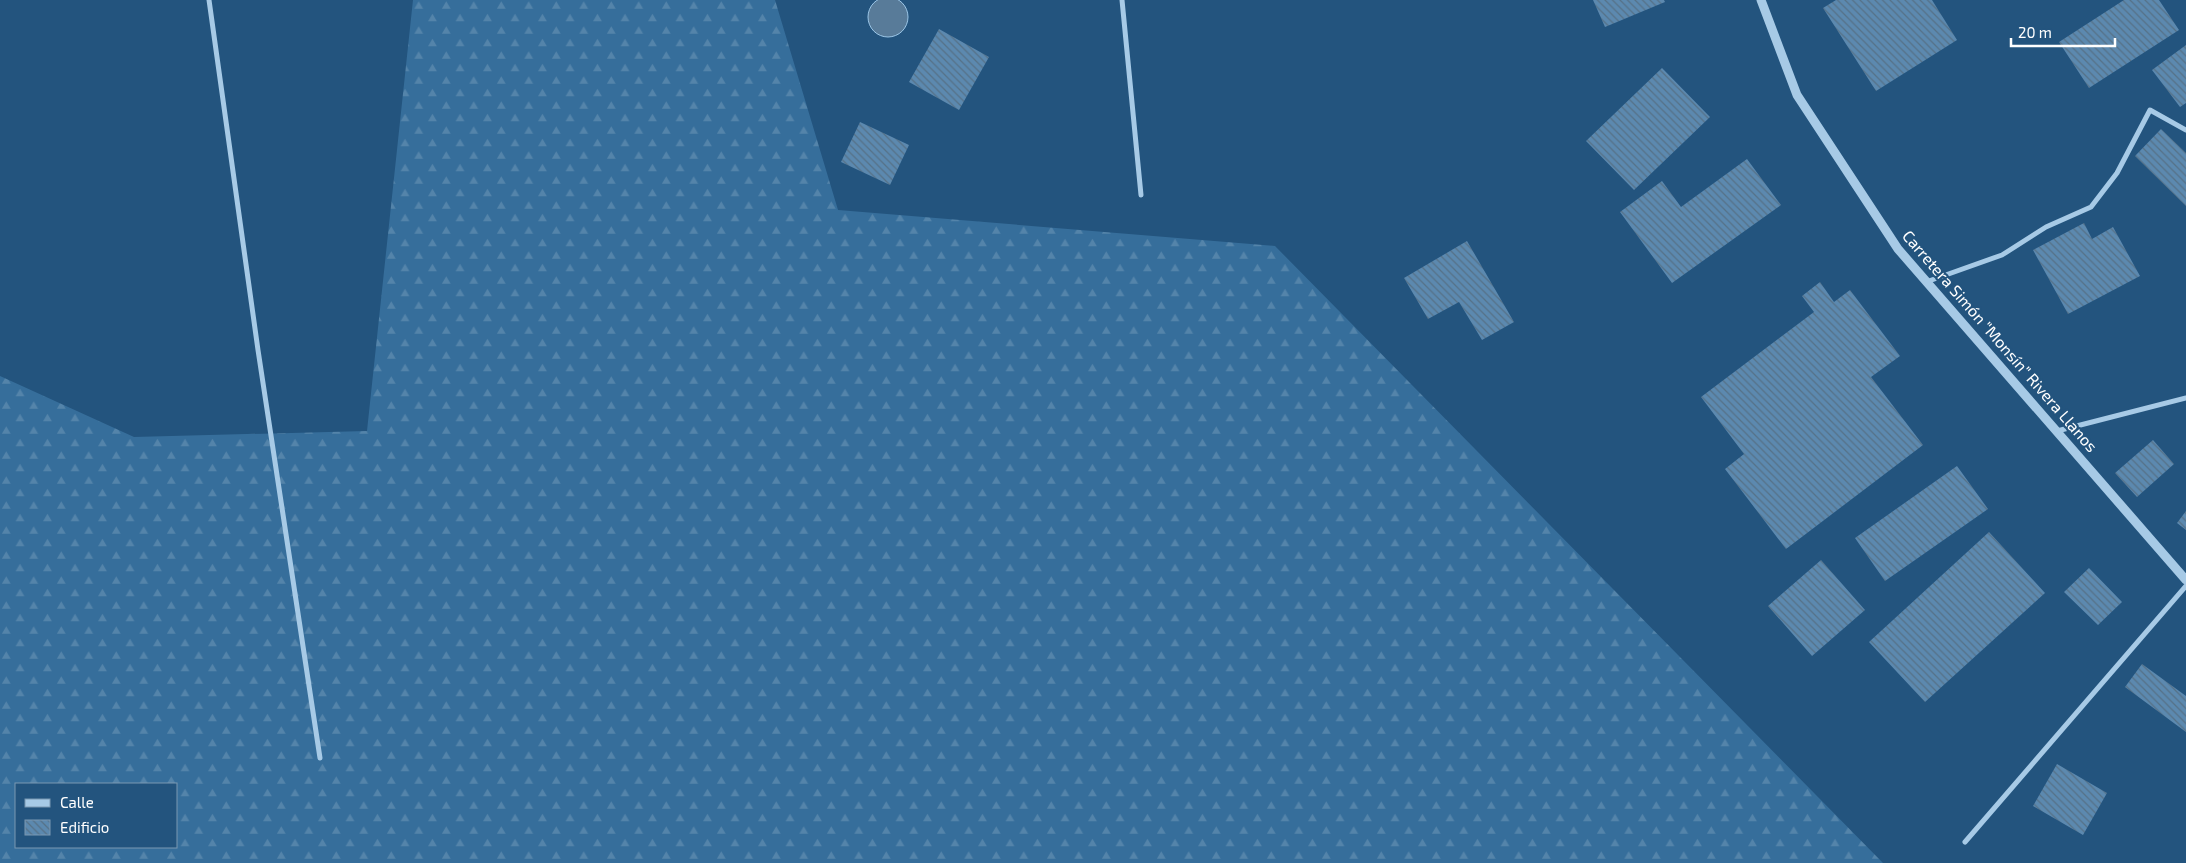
<svg xmlns="http://www.w3.org/2000/svg" width="2186" height="863" font-family="'Exo 2',sans-serif">
	<style>
		.forest { fill: url(#forest-firs); fill-rule: evenodd }
		.water { fill: #587b99; stroke: #9bc6e7 }
		.building { fill: url(#building-back-hatch) }
		.lines { fill: none; stroke-linecap: round; stroke-linejoin: round }
		.minor { stroke: #a7cae6; stroke-width: 5 }
		.tertiary { stroke: #a7cae6; stroke-width: 9 }
		.labels { text-anchor: middle; stroke-width: 4.5; stroke-linejoin: round; paint-order: stroke }
		.street-label { font-size: 16px; fill: #fff; stroke: #23547e }
	</style>
	<defs>
		<pattern id="forest-firs" width="22" height="20" patternUnits="userSpaceOnUse" patternTransform="scale(1.25)"><rect width="22" height="20" fill="#366e9b"/><path d="M5 1l3.5 6h-7zM16 11l3.5 6h-7z" fill="#5484aa"/></pattern>
		<pattern id="building-back-hatch" width="6" height="6" patternUnits="userSpaceOnUse" patternTransform="scale(1.25)"><rect width="6" height="6" fill="#5c89af"/><path d="M-1 5l2 2M0 0l6 6M5-1l2 2" fill="none" stroke="#567187"/></pattern>
	</defs>
	<rect width="100%" height="100%" fill="#23547e"/>
	<path class="forest" d="M413 0H775L838 210 1275 246 1883 863H0V376L134 437 367 431ZM16 784H176V847H16Z"/>
	<path class="water" d="M868 17a20 20 0 1 1 40 0a20 20 0 1 1-40 0Z"/>
	<path class="building" d="M1593 0H1664L1665 2 1605 27Z
		M1836 0H1932L1957 40 1876 91 1823 8Z
		M2124 0H2159L2179 30 2089 88 2059 42Z
		M939 29 989 57 959 110 909 82Z
		M2186 45V103L2180 107 2152 70Z
		M1662 68 1710 117 1634 190 1586 141Z
		M860 122 909 145 890 185 841 162Z
		M2161 129 2186 153V206L2135 156Z
		M1747 159 1781 205 1672 283 1620 212 1662 181 1681 207Z
		M2084 223 2092 239 2113 227 2140 276 2068 314 2033 250Z
		M1467 241 1514 322 1482 340 1459 302 1428 319 1404 278Z
		M1820 282 1834 302 1850 290 1900 356 1871 377 1923 445 1786 549 1725 469 1744 454 1701 397 1814 312 1802 296Z
		M2153 440 2174 464 2137 497 2115 473Z
		M1957 466 1988 509 1885 581 1855 538Z
		M2186 511V530L2177 523Z
		M1989 532 2045 593 1925 702 1869 642Z
		M1821 560 1865 610 1812 656 1768 606Z
		M2089 568 2122 602 2098 625 2064 592Z
		M2142 664 2186 696V732L2125 687Z
		M2057 764 2107 793 2083 835 2033 806Z"/>
	<g class="lines">
		<path class="minor" d="M209 0 258 350 320 758
			M1122 0 1141 195
			M1926 282 2002 255 2046 227 2091 207 2117 173 2150 110 2186 130
			M2057 431 2186 398
			M1965 842 2186 586"/>
		<path class="tertiary" d="M1761 0 1797 95 1898 249 2186 580"/>
	</g>
	<g class="labels">
		<g class="street-label">
			<text transform="translate(2000 341) rotate(49)" y="6">Carretera Simón "Monsín" Rivera Llanos</text>
		</g>
	</g>
	<rect x="15" y="783" width="162" height="65" fill="#23547e" stroke="#7b98b2"/>
	<rect x="25" y="799" width="25" height="8" fill="#a7cae6" stroke="#7b98b2"/>
	<text x="60" y="808" font-size="15" fill="#ffffff">Calle</text>
	<rect x="25" y="820" width="25" height="15" fill="url(#building-back-hatch)" stroke="#7b98b2"/>
	<text x="60" y="833" font-size="15" fill="#ffffff">Edificio</text>
	<path d="M2011 38v8h104v-8" fill="none" stroke="#ffffff" stroke-width="2.5"/>
	<text x="2018" y="38" font-size="15" fill="#ffffff" stroke="#23547e" stroke-width="4" paint-order="stroke">20 m</text>
</svg>
